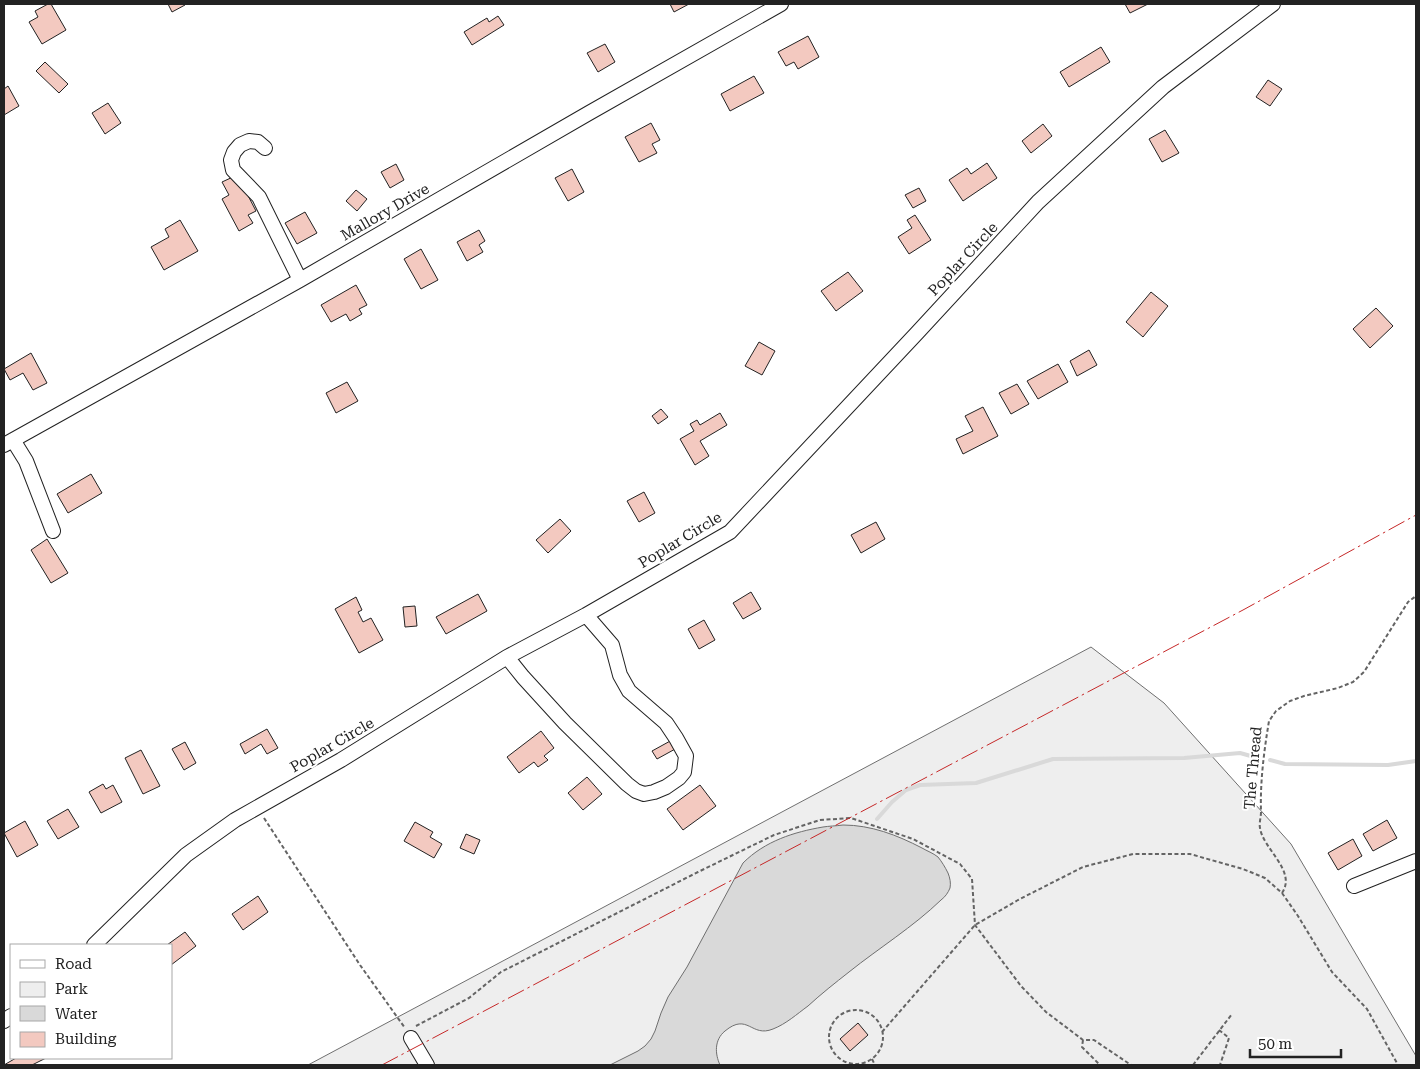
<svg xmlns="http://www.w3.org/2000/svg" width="1420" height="1069" font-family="'Roboto Serif',serif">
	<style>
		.green { fill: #eee; stroke: #6f6f6f }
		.water { fill: #d9d9d9; stroke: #6f6f6f }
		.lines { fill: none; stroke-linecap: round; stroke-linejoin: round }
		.stream { stroke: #d9d9d9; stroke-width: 4 }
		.building { fill: #f3c9c0; stroke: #222 }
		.minor-casing { stroke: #222; stroke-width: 16 }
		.path { stroke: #646464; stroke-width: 2; stroke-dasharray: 4 2.5; stroke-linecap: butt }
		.minor { stroke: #fff; stroke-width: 14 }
		.power { stroke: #c62828; stroke-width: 1; stroke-dasharray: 18 4 2.5 4; stroke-linecap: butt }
		.labels { text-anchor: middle; stroke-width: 4; stroke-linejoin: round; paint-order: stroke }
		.street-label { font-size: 15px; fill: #222; stroke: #fff }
	</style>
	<rect width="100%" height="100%" fill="#fff"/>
	<path class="green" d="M1091 647 1164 703 1291 844 1416 1056V1065H308Z"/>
	<path class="water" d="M843 825C871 825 897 835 922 848 927 851 933 853 938 857 942 862 945 867 948 873 950 878 951 883 950 888 948 893 945 897 941 900 913 927 879 948 849 972 835 983 821 994 808 1006 797 1014 786 1024 773 1029 751 1038 748 1012 725 1031 714 1040 715 1054 720 1065H610L638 1051 645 1046 651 1039 655 1031 661 1013 668 997 687 967 743 863C765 841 794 832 823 827 829 826 836 826 843 825Z"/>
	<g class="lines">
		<path class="stream" d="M1270 760 1285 764 1388 765 1416 761
			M877 819 892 802 906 790 920 785 976 783 1053 759 1184 758 1240 753 1258 758"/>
	</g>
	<path class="building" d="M48 4H51L66 30 42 44 29 22 38 17 35 11Z
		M168 4H184L185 5 172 12Z
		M670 4H689L674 12Z
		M1125 4H1148L1130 13Z
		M498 16 504 25 472 45 464 32 487 18 489 22Z
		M808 36 819 57 798 69 794 62 786 66 778 52Z
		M605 44 615 62 598 72 587 53Z
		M1101 47 1110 62 1069 87 1060 72Z
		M45 62 68 84 59 93 36 71Z
		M754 76 764 93 730 111 721 94Z
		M1268 80 1282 89 1270 106 1256 97Z
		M8 86 19 106 4 115V89Z
		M108 103 121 123 105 134 92 113Z
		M651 123 660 140 652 144 657 153 639 162 625 137Z
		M1043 124 1052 136 1031 153 1022 141Z
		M1165 130 1179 153 1162 162 1149 139Z
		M987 163 997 178 963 201 949 180 967 168 971 174Z
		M396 164 404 180 390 188 381 172Z
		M572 169 584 192 568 201 555 178Z
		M235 176 243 186 256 211 248 215 253 223 239 231 222 199 229 195 222 182Z
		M919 188 926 201 913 208 905 195Z
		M356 190 367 199 357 211 346 201Z
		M305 212 317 233 297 244 285 223Z
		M915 215 931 240 909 254 898 237 912 228 907 220Z
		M180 220 198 251 164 270 151 247 169 237 165 229Z
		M479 230 485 241 479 245 483 252 467 261 457 242Z
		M421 249 438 280 421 289 404 259Z
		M848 272 863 291 836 311 821 291Z
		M356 285 367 305 359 309 362 314 350 321 346 314 331 322 321 305Z
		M1151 292 1168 306 1143 337 1126 322Z
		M1376 308 1393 326 1370 348 1353 329Z
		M759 342 775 351 762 375 745 366Z
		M1089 350 1097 365 1077 376 1070 361Z
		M31 353 47 383 33 390 23 373 10 380 4 369Z
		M1058 364 1068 382 1038 399 1027 381Z
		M347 382 358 401 336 413 326 393Z
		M1017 384 1029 404 1011 414 999 393Z
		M983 407 998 436 963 454 956 439 973 431 965 416Z
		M661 409 668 417 658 424 652 416Z
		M720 413 727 425 700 441 709 456 695 465 680 439 694 431 690 424 697 420 700 425Z
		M91 474 102 493 68 513 57 494Z
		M644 492 655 513 639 522 627 501Z
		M560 519 571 531 548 553 536 540Z
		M876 522 885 539 861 553 851 535Z
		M47 539 68 573 51 583 31 550Z
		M751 592 761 609 743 619 733 603Z
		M478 594 487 611 446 634 436 617Z
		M356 597 362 610 358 612 363 622 371 618 383 640 359 653 335 609Z
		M415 606 417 626 405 627 403 607Z
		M704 620 715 640 699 649 688 629Z
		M267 729 278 748 267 754 261 744 245 754 240 744Z
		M541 731 554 748 544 756 548 760 538 767 534 762 519 773 507 757Z
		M672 740 677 748 657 759 652 751Z
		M185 742 196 763 184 770 172 749Z
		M141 750 160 786 143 794 125 758Z
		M587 777 602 794 583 810 568 793Z
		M103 784 106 789 113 785 122 802 101 813 89 792Z
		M700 785 716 806 683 830 667 809Z
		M68 809 79 827 58 839 47 821Z
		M1387 820 1397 838 1373 851 1363 834Z
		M25 821 38 845 17 857 4 833Z
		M415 822 433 832 430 837 442 844 434 858 404 841Z
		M466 834 480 840 474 854 460 848Z
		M1353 839 1362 856 1338 870 1328 853Z
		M258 896 268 912 243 930 232 914Z
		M185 932 196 946 171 965V945H167Z
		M858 1023 868 1035 850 1051 840 1039Z
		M16 1058H46L32 1065H4Z"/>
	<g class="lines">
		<defs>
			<path id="minor" d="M265 148 258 142 249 141 240 145 234 152 231 160 233 170 259 197 300 280
				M13 440 26 461 53 531
				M4 445 300 280 589 113 781 4
				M507 657 523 677 565 723 627 784 636 791 644 794 654 792 666 787 679 778 684 772 686 756 676 738 666 723 629 691 620 675 612 645 586 615
				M1354 886 1416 861
				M94 945 186 855 235 820 341 760 507 657 586 615 730 532 917 333 1038 202 1163 87 1273 4
				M4 1021 11 1016
				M411 1038 427 1065"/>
		</defs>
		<use href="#minor" class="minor-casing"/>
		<path class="path" d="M264 818 360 965 405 1028
			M1282 893C1297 871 1263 849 1260 828 1259 823 1261 817 1261 812 1260 782 1264 751 1269 721L1276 711 1290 701 1304 696 1338 688 1353 682 1364 672 1408 602 1416 596
			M829 1037a27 27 0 1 1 54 0a27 27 0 1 1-54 0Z
			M416 1026 469 998 501 972 698 872 774 835 820 820 851 818 913 839 960 864 972 879 975 925 1021 986 1046 1012 1083 1040H1094L1131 1065
			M1219 1030 1229 1038 1220 1065
			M882 1032 975 925 1018 900 1083 867 1133 854H1190L1243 869 1265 878 1282 893 1298 916 1332 972 1367 1009 1398 1065
			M1083 1040 1082 1047 1100 1065
			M872 1059 875 1065
			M1193 1065 1232 1014"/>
		<use href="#minor" class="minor"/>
		<path class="power" d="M382 1065 1243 610 1416 515"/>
	</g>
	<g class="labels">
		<g class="street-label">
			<text transform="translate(385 212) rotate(-30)" y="5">Mallory Drive</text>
			<text transform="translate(963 259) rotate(-47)" y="5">Poplar Circle</text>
			<text transform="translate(680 540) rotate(-31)" y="5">Poplar Circle</text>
			<text transform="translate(332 745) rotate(-30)" y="5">Poplar Circle</text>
			<text transform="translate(1253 768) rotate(-85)" y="5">The Thread</text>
		</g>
	</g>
	<rect width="1420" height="1069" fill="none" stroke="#222222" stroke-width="10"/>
	<rect x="10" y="944" width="162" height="115" fill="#ffffff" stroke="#a7a7a7"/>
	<rect x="20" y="960" width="25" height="8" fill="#ffffff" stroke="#a7a7a7"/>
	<text x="55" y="969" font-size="15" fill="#222222">Road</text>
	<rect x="20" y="982" width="25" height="15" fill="#eeeeee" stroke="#a7a7a7"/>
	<text x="55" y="994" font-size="15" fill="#222222">Park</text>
	<rect x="20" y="1006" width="25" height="15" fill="#d9d9d9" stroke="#a7a7a7"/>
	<text x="55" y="1019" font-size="15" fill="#222222">Water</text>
	<rect x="20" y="1032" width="25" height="15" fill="#f3c9c0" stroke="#a7a7a7"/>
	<text x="55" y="1044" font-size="15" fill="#222222">Building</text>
	<path d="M1250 1049v8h91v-8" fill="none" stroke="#222222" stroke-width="2.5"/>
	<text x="1258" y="1049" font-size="15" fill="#222222" stroke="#ffffff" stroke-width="4" paint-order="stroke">50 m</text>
</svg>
